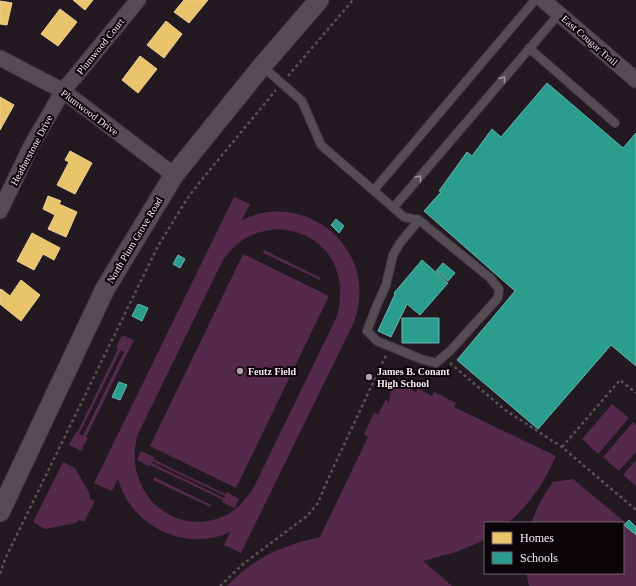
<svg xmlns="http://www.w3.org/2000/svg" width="636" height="586" font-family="Georgia,serif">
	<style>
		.green { fill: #55294c; fill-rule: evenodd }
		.homes { fill: #e9c46a; stroke: #eed094 }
		.schools { fill: #2a9d8f; stroke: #68b5ae }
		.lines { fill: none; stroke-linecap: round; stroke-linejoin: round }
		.service-casing { stroke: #3f373d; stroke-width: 10 }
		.minor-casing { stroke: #3f373d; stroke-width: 17 }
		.tertiary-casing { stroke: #3f373d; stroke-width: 21 }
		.path { stroke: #595257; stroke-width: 2.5; stroke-dasharray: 3 3; stroke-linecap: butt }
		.service { stroke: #564d54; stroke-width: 8 }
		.minor { stroke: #564d54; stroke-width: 15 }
		.tertiary { stroke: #564d54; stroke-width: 19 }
		.oneway { stroke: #a0959d }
		.poi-dot { fill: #afa2ab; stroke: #0b0409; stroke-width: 1.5 }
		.labels { text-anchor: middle; stroke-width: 4; stroke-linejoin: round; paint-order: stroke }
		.street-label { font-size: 10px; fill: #faecf6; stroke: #0b0409 }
		.poi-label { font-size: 10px; font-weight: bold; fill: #faecf6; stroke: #0b0409; text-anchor: start }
	</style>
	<rect width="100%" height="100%" fill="#231921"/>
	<path class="green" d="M234 197 250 204 242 220C289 196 348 225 358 277 361 292 359 308 354 322L241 553 224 545 230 532C185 553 131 526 118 479L112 491 94 483ZM277 229C326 232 349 270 337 316L253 489C245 500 236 511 224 516 171 540 121 487 138 434L223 260C238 239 252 232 277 229Z
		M264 250 321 278 320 280 263 253Z
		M243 254 329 296 236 488 150 446Z
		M122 335 134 340 86 437 88 438 81 451 69 445 76 432 77 433 118 349 116 348ZM121 350 124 352 83 436 79 434Z
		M403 382 416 393 417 388 432 396 434 392 456 403 454 407 556 456C544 483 530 504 508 523H485V540L456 552 423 561 452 586H227C255 557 281 546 320 537L368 437 364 434 374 413 378 415 386 399 389 403 392 385Z
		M612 404 629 418 598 454 582 439Z
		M633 422 636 425V452L619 471 603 457Z
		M141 451 154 457 153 459 225 494 227 492 239 499 235 508 222 502 223 500 150 465 149 466 137 460ZM152 461 225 496V497L224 498 152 463Z
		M636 460V486L623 475Z
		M63 462 75 468 89 492 90 499 95 501 84 522 79 520 76 523 45 529 33 522Z
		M154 477 211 505 210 507 153 480Z
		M573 479 626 523 625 526 636 535V586H529L526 573H623V523H531L541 500 553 482Z"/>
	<path class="homes" d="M73 0H93L85 10Z
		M184 0H208L189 23 174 12Z
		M0 1 12 3 7 25 0 24Z
		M60 9 77 22 58 46 41 34Z
		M166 21 182 34 164 58 147 45Z
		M140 56 157 69 138 93 122 80Z
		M0 97 14 105 0 130Z
		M70 151 92 163 75 194 57 185 69 162 65 160Z
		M48 196 61 201 59 204 77 212 66 237 48 229 55 215 43 209Z
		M32 233 60 248 54 260 43 254 34 270 17 261Z
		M21 280 40 295 21 321 0 304V290L1 289 10 296Z"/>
	<path class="schools" d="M547 83 623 148 636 133V366L611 345 538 429 457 360 515 291 424 211 441 192 439 191 467 152 472 156 492 129 501 137Z
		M336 219 344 226 339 233 331 225Z
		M178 255 185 259 180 268 173 264Z
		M422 260 448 283 420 315 407 304 391 337 378 331 395 294 394 293Z
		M443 263 455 273 448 281 436 271Z
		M138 304 148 308 142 321 132 316Z
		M402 318H439V343H402Z
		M119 382 127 385 120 400 112 397Z
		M629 520 636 527V535L624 525Z"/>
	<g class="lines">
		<defs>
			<path id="service" d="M529 48 615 123
				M262 66 302 101 321 145 404 217 419 220 490 278 499 289 498 298 450 351 436 363 421 359 377 341 367 331 377 305 386 285 393 255 400 243 419 220
				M374 190 535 0
				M394 207 559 14"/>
			<path id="minor" d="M543 0 636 80
				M0 58 63 91 174 175
				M0 211 31 146 63 91 138 0"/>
			<path id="tertiary" d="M0 512 105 289 174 175 262 66 319 0"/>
		</defs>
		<use href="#service" class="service-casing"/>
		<use href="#minor" class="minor-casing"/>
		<use href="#tertiary" class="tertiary-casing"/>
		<path class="path" d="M288 76 353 0
			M450 363 505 410 562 447 636 510
			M562 447 620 380 636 393
			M0 574 5 559 158 246 187 199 199 183 276 90
			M220 586 243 564 307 516 318 503 328 479 386 355"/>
		<use href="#service" class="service"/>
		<use href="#minor" class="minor"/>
		<use href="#tertiary" class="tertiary"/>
	</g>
	<defs><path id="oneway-chevron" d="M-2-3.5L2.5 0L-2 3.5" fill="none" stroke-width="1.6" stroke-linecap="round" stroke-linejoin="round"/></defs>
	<g class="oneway">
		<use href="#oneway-chevron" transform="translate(503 79) rotate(-50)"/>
		<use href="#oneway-chevron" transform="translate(419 178) rotate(-50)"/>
	</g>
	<g class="poi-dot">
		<circle cx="240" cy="371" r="4"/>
		<circle cx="369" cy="377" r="4"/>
	</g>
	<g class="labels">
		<g class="street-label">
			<text transform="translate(590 40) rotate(41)" y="4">East Cougar Trail</text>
			<text transform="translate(100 46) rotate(-51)" y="4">Plumwood Court</text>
			<text transform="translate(90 112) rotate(37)" y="4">Plumwood Drive</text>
			<text transform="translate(31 150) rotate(-62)" y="4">Heatherstone Drive</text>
			<text transform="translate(134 240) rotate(-59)" y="4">North Plum Grove Road</text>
		</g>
		<g class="poi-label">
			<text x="248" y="375">Feutz Field</text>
			<text x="377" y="375">James B. Conant<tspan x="377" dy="12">High School</tspan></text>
		</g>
	</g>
	<rect x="484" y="522" width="140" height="52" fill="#0b0409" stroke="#6b6168"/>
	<rect x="492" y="532" width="20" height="12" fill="#e9c46a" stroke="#6b6168"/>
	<text x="520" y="542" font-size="12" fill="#faecf6">Homes</text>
	<rect x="492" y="552" width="20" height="12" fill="#2a9d8f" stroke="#6b6168"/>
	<text x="520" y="562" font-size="12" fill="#faecf6">Schools</text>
</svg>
